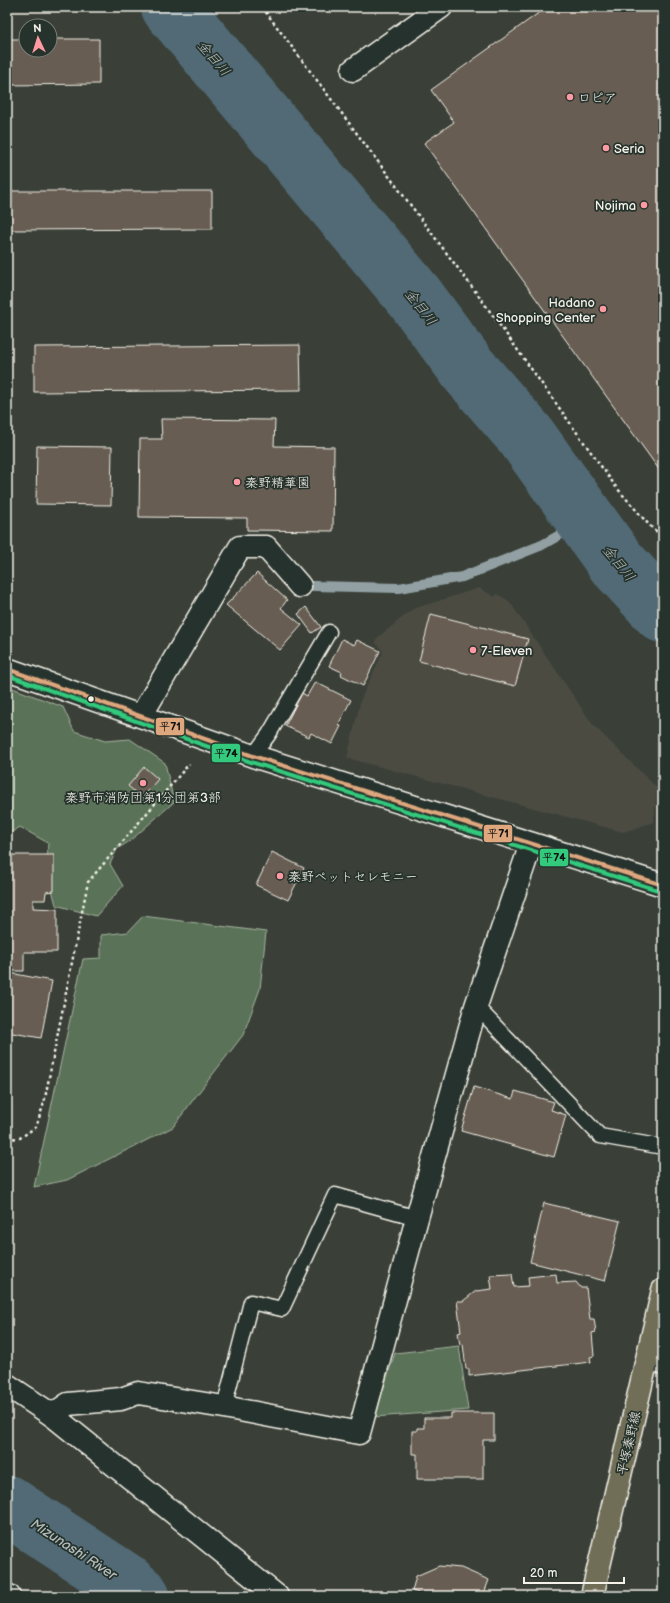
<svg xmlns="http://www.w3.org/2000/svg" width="670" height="1603" font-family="'Balsamiq Sans','Klee One',sans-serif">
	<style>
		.built { fill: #4b4c43 }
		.green { fill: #5a7358; stroke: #a7b2a0 }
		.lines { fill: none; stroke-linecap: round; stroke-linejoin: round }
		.stream { stroke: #92a0a4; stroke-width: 10 }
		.river { stroke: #516a76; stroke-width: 60 }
		.building { fill: #675d52; stroke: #f4f1e8 }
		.lane-casing { stroke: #f4f1e8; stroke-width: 17 }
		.street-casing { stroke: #f4f1e8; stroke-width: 25 }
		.secondary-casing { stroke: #f4f1e8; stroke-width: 25 }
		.primary-casing { stroke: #f4f1e8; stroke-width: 25 }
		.path { stroke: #f4f1e8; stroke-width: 2.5; stroke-dasharray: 3 3; stroke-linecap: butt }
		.lane { stroke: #26332d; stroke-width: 14 }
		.street { stroke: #26332d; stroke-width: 22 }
		.secondary { stroke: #26332d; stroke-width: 22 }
		.primary { stroke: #716e59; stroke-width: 22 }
		.bus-1-casing { stroke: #26332d; stroke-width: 7 }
		.bus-2-casing { stroke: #26332d; stroke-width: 7 }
		.bus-1 { stroke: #dfa77e; stroke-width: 4 }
		.bus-2 { stroke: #33ca7d; stroke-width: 4 }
		.poi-dot { fill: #ff9aa2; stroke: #26332d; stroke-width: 1.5 }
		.bus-dot { fill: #f4f1e8; stroke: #26332d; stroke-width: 1.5 }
		.labels { text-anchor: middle; stroke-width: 3.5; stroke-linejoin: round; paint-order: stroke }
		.poi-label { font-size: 13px; fill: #f4f1e8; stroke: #26332d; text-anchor: start }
		.street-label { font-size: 13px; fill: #f4f1e8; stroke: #26332d }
		.water-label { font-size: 14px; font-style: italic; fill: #b3bbba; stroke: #26332d }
		.line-badge { stroke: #26332d; stroke-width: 1.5 }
		.pale-badge-label { font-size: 11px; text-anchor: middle; font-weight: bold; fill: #111 }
	</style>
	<rect width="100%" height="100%" fill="#3a4038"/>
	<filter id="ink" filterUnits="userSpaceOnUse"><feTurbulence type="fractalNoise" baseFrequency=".025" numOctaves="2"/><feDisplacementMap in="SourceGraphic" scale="8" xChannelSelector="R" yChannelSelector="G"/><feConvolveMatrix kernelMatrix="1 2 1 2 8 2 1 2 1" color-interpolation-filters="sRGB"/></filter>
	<g filter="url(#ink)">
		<path class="built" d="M479 588 495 597 497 594 509 601 593 725 657 788 654 822 623 832 347 758 361 699 383 652 376 643V639L413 609Z"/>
		<path class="green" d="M7 686 63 707 74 731 105 741 130 739 165 763 174 802 130 841 117 849 110 864 123 886 96 916 56 905 46 867 48 843 20 827 7 835Z
			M143 916 266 932 260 989 243 1035 196 1096 173 1127 67 1180 34 1187 83 959 101 958V935L128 932Z
			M459 1346 468 1410 374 1417 395 1353Z"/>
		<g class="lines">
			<path class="stream" d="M314 586 399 588 462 577 542 545 586 520"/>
			<path class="river" d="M171 7 414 296 468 369 526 436 616 562 663 613
				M7 1505 124 1582 140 1596"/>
		</g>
		<path class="building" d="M547 7H663V475L424 143 454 122 431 90Z
			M7 39H26V50H50V39H99V84L7 85Z
			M7 191H212V229L7 230Z
			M300 345 301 390 34 392V347Z
			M161 419 275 420 274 446 334 447 333 531 247 530V518L139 517 140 439H162Z
			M37 446 112 447 111 505 36 504Z
			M257 573 287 600 281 608 302 625 280 650 226 605Z
			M306 607 321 627 312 633 298 614Z
			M431 614 528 639 515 686 419 661Z
			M342 639 354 645 357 640 380 651 363 686 341 675 342 672 329 666Z
			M315 682 351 700 338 725 341 726 332 744 311 733 309 737 285 726 302 693 307 696Z
			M144 767 158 779 142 798 128 786Z
			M272 852 304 868 288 900 256 885Z
			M7 855H54V891L46 892 45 900H33V908L57 909V952H24V971H7Z
			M10 973 52 981 41 1038 7 1032V990Z
			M474 1087 513 1099 515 1091 554 1102 551 1110 566 1115 554 1157 461 1131Z
			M544 1203 620 1221 605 1281 530 1262Z
			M512 1274 514 1287 529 1286 528 1277 556 1274 557 1283 576 1282 581 1288H586L590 1319H594L596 1332 592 1333 594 1356 590 1357 591 1362 469 1376V1369H466L463 1344 460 1345 458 1333 461 1332 457 1301H463L476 1291 492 1289 490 1275Z
			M451 1413H494V1440H483V1479H417V1454H412V1431H417V1428H424V1418H451Z
			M439 1566 461 1568 489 1580 483 1596H427L412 1591 416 1576Z"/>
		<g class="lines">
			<defs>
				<path id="lane" d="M253 756 269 734 329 632
					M476 1006 600 1136 663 1147
					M647 1363 663 1367
					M224 1407 251 1302 282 1309 335 1195 417 1218"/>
				<path id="street" d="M353 70 441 7
					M141 716 240 547H266L300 586
					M52 1415 68 1404 121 1399 138 1393 224 1407 359 1433 417 1218 476 1006 531 844
					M7 1595 9 1596"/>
				<path id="secondary" d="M7 669 253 756 663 885
					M7 1385 52 1415 277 1596"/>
				<path id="primary" d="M592 1596 663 1290"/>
			</defs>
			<use href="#lane" class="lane-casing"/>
			<use href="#street" class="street-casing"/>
			<use href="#secondary" class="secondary-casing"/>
			<use href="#primary" class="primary-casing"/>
			<path class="path" d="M262 7 481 299 616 487 650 526 663 537
				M7 1139 20 1138 36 1127 44 1103 88 882 189 764"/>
			<use href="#lane" class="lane"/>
			<use href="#street" class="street"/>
			<use href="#secondary" class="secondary"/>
			<use href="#primary" class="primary"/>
			<defs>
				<path id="bus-1" d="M7 669 253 756 663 885"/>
				<path id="bus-2" d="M7 675 251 762 661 891"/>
			</defs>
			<use href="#bus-1" class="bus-1-casing"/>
			<use href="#bus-2" class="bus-2-casing"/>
			<use href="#bus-1" class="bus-1"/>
			<use href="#bus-2" class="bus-2"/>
		</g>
	</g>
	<g class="poi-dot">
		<circle cx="570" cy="97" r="4"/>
		<circle cx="606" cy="148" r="4"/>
		<circle cx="644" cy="205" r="4"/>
		<circle cx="603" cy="309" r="4"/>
		<circle cx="237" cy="482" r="4"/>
		<circle cx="473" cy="650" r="4"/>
		<circle cx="143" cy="783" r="4"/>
		<circle cx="280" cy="876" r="4"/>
	</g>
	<circle class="bus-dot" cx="91" cy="699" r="3.5"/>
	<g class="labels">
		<g class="poi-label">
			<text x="578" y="102">ロピア</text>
			<text x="614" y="153">Seria</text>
			<text x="636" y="210" text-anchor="end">Nojima</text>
			<text x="595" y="307" text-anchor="end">Hadano<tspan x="595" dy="15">Shopping Center</tspan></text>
			<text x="245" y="487">秦野精華園</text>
			<text x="481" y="655">7-Eleven</text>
			<text x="143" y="802" text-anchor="middle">秦野市消防団第1分団第3部</text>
			<text x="288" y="881">秦野ペットセレモニー</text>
		</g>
		<g class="street-label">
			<text transform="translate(628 1443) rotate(-77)" y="5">平塚秦野線</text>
		</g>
		<g class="water-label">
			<text transform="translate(214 58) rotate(50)" y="5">金目川</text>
			<text transform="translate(421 307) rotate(52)" y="5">金目川</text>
			<text transform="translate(619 563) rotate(51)" y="5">金目川</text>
			<text transform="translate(74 1549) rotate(33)" y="5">Mizunashi River</text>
		</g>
	</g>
	<g class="line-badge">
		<rect x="155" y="717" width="30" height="19" rx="4" fill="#dfa77e"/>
		<rect x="211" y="743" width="30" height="20" rx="4" fill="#33ca7d"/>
		<rect x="483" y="824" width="30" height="19" rx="4" fill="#dfa77e"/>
		<rect x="539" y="848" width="30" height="19" rx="4" fill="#33ca7d"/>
	</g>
	<g class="pale-badge-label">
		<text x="170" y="730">平71</text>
		<text x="226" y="757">平74</text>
		<text x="498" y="837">平71</text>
		<text x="554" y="861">平74</text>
	</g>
	<rect width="670" height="1603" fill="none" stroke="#26332d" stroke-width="24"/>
	<rect x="12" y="12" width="646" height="1579" fill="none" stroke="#f4f1e8" stroke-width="1.5" filter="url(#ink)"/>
	<g transform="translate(38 38) rotate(356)"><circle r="19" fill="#26332d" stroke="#787f78"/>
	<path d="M0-3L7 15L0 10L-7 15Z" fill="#ff9aa2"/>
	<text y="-6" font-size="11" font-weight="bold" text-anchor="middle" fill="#f4f1e8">N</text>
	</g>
	<path d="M524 1577v6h100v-6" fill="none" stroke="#f4f1e8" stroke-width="2"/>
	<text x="530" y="1577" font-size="12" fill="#f4f1e8" stroke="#26332d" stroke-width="3" paint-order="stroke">20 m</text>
</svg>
